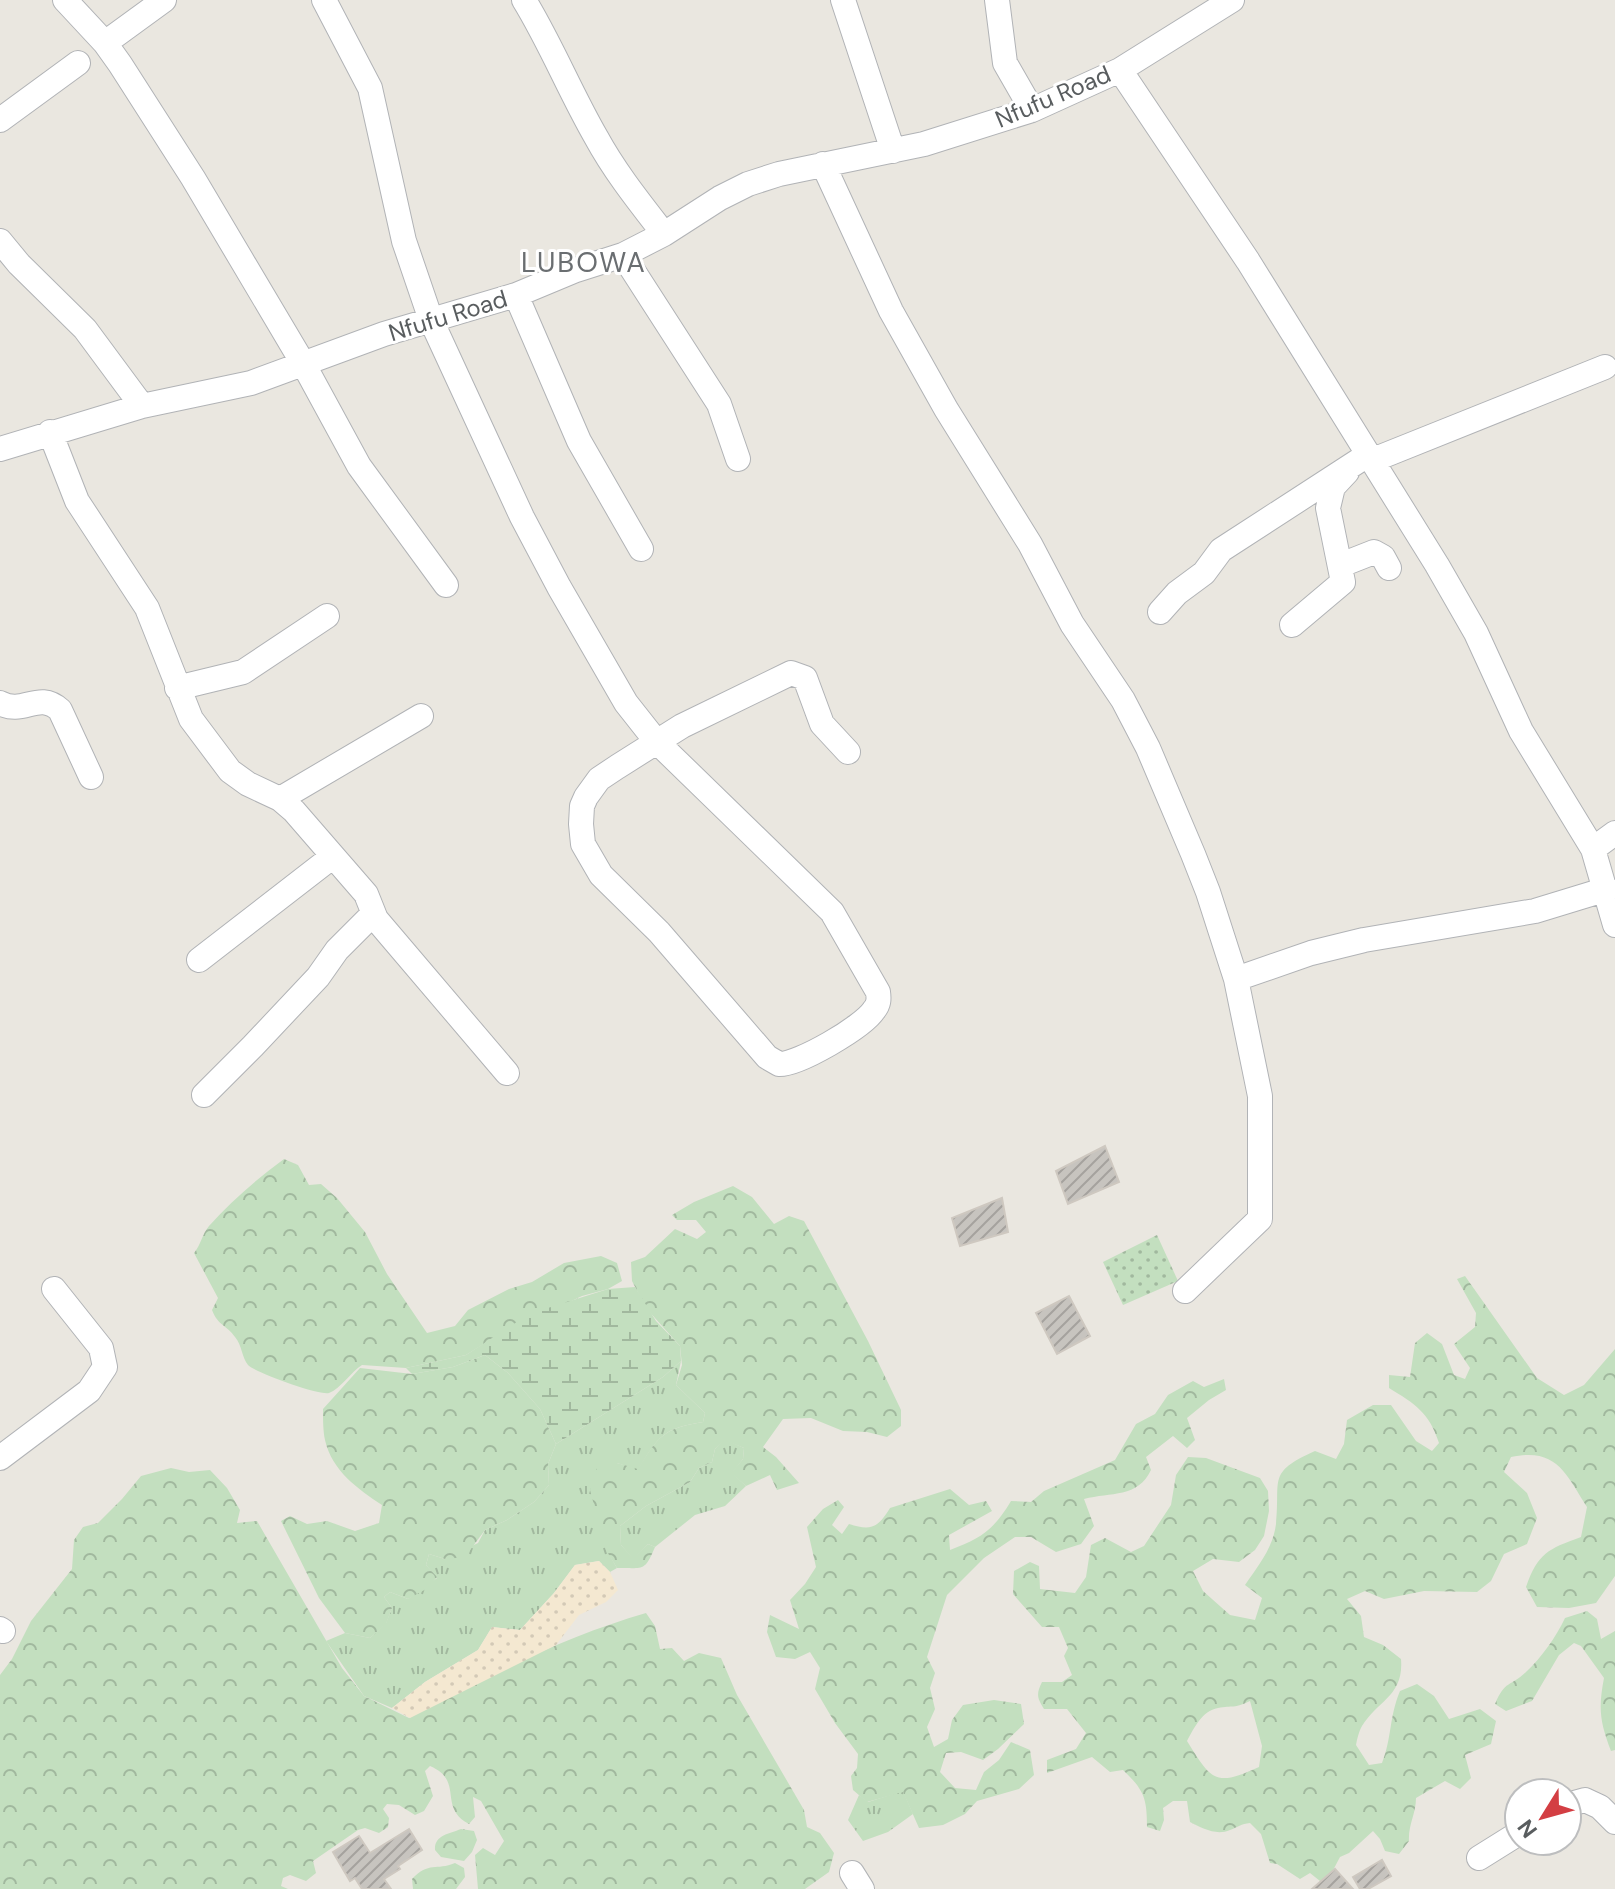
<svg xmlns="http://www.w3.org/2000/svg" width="1615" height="1889" font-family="'DM Sans',sans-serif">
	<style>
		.grass { fill: url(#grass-tufts) }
		.forest { fill: url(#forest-crowns); fill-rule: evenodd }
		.wetland { fill: url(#wetland-marsh) }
		.sand { fill: url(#sand-dots) }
		.park { fill: url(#park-dots) }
		.building { fill: url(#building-hatch); stroke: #cec8c0; stroke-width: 2 }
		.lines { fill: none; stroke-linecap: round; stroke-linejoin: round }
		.minor-casing { stroke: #b1b3b6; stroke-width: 26 }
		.minor { stroke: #fff; stroke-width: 24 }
		.labels { text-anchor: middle; stroke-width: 6; stroke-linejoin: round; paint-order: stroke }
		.street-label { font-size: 24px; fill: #595d5f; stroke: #fff }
		.quarter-label { font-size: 28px; letter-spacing: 2px; fill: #6a6e71; stroke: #fff }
	</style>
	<defs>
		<pattern id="grass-tufts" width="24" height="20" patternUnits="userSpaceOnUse" patternTransform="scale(2)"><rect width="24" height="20" fill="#c3dfbf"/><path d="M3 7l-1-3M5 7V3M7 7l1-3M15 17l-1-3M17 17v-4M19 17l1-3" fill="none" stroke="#a1b89e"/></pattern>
		<pattern id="forest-crowns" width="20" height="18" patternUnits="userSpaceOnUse" patternTransform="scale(2)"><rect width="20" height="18" fill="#c3dfbf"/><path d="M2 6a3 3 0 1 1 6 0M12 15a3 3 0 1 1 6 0" fill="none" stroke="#a1b89e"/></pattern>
		<pattern id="wetland-marsh" width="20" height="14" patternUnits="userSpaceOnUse" patternTransform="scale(2)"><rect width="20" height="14" fill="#c3dfbf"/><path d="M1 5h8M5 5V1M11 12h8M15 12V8" fill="none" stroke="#a1b89e"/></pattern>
		<pattern id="sand-dots" width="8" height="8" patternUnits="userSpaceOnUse" patternTransform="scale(2)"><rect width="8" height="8" fill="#f4e8d1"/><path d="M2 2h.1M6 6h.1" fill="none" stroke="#d3c9b6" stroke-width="1.8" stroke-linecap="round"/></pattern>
		<pattern id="park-dots" width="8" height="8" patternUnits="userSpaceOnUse" patternTransform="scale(2)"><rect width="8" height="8" fill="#c3dfbf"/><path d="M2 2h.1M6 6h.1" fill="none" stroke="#a1b89e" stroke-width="1.8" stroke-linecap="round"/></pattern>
		<pattern id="building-hatch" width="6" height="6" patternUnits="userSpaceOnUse" patternTransform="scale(2)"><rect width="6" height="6" fill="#c7c4bf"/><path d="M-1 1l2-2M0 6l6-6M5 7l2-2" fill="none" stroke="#a5a29e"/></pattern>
	</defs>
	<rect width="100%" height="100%" fill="#eae7e0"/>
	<path class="grass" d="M681 1361 676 1385 705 1413 703 1422C664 1428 658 1436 638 1470L617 1463C604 1507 591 1525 617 1568L610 1572 599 1561 575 1565 554 1593 520 1630 492 1627 478 1650 425 1682 392 1708 364 1696 326 1641 345 1633 370 1638 386 1623 392 1608 384 1597 390 1592 408 1599 437 1578 426 1565 429 1554 445 1559 478 1543 485 1530 507 1520 534 1502 549 1485 548 1464 556 1444 663 1377Z
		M724 1439 744 1448 743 1459 732 1473 746 1486 725 1506 695 1515 655 1547 648 1544 633 1559 621 1545 620 1526 646 1506 690 1482 699 1468 712 1462 715 1449Z
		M903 1791 913 1814 888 1832 863 1841 848 1820 859 1795 868 1802Z"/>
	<path class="forest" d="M284 1159 298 1165 309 1185 321 1184 337 1198 365 1232 387 1274 427 1333 455 1326 468 1310 509 1289 532 1282 564 1263 601 1256 617 1263 622 1281 608 1289 582 1296 490 1340 466 1355 406 1368 362 1365C351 1372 340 1389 329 1393 320 1396 254 1372 248 1365 242 1358 242 1345 235 1337 227 1325 218 1326 212 1310L218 1298 194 1253C201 1245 202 1234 209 1226 231 1201 257 1179 284 1159Z
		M733 1186 752 1197 774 1224 789 1216 804 1221 868 1341 901 1410V1426L887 1437 867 1432 843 1431 811 1418 783 1419 763 1447 776 1457 799 1483 777 1490 770 1475 746 1486 731 1473 743 1459 744 1448 724 1440 715 1449 712 1462 699 1468 690 1482 646 1506 620 1526 621 1545 633 1558 648 1544 655 1547C644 1574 642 1567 617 1568L606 1550 590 1490 598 1465 617 1463 638 1469C658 1436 664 1428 703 1422L705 1413 676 1385 682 1365 680 1346 646 1308 632 1281 631 1262 645 1257 675 1229 697 1239 706 1232 696 1220H677L672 1215 694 1202Z
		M1465 1276 1537 1378 1564 1395 1584 1385 1615 1349V1576L1596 1603 1569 1608 1537 1607 1526 1587C1538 1553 1548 1549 1581 1537L1587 1507C1566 1474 1557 1447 1511 1457L1504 1472 1527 1493 1537 1518 1527 1544 1504 1554 1491 1581 1477 1592 1424 1591 1384 1599 1365 1591 1347 1599 1361 1616 1364 1637 1383 1645 1401 1659C1404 1696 1378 1700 1362 1726 1359 1731 1357 1739 1356 1745L1369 1765 1382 1763C1392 1738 1389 1717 1400 1691L1417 1684 1434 1696 1449 1719 1480 1709 1496 1721 1491 1744 1465 1755 1471 1778 1460 1789 1445 1781 1416 1798C1416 1814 1408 1825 1409 1841L1399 1854 1385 1851 1380 1839 1373 1831 1349 1853 1340 1857 1331 1874 1320 1881 1310 1873 1300 1879 1277 1864 1270 1863 1261 1834 1250 1823C1241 1824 1238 1827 1230 1830 1216 1836 1202 1828 1190 1822L1187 1801H1173L1163 1808 1164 1820 1160 1831 1147 1827C1147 1798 1144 1790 1123 1770L1110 1772 1092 1757 1047 1773V1760L1076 1749 1086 1733 1067 1709H1044C1037 1698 1036 1694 1042 1682H1062L1072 1675 1064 1656 1068 1648 1059 1627H1042L1013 1594 1014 1571 1030 1562 1039 1566 1040 1589 1075 1593 1086 1577 1091 1545 1105 1538 1131 1552 1144 1546 1171 1505 1176 1475 1188 1457 1206 1458 1260 1478 1268 1491 1269 1511 1264 1536 1255 1550 1239 1562 1213 1559 1193 1571 1203 1591 1230 1615 1255 1620 1262 1598 1245 1585C1258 1566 1273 1548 1276 1524 1281 1479 1266 1473 1315 1451L1336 1459 1344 1444 1347 1420 1373 1405H1391L1416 1441 1432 1451 1439 1443C1429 1412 1415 1404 1389 1388V1375L1410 1377 1415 1343 1427 1333 1442 1344 1454 1375 1465 1379 1470 1368 1454 1344 1475 1327 1476 1313 1457 1279ZM1250 1701 1262 1746 1259 1767C1214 1788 1211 1779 1187 1741 1194 1728 1202 1711 1218 1708 1233 1705 1234 1709 1250 1701Z
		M485 1355 508 1373 540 1409 556 1444 548 1464 549 1485 534 1502 507 1520 485 1530 465 1557 445 1559 429 1554 426 1565 437 1577 428 1588 408 1599 390 1592 384 1597 392 1608 386 1624 370 1638 345 1633 319 1598 281 1521 290 1516 307 1524 327 1521 355 1531 379 1523 382 1505C358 1489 332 1471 325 1440 323 1431 323 1419 323 1409L360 1368 412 1374 453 1367Z
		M1224 1379 1226 1390 1209 1400 1187 1418 1195 1440 1187 1448 1173 1436 1146 1457 1151 1470C1138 1498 1111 1492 1084 1499L1094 1526 1081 1544 1056 1552 1031 1537H1015L984 1558 947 1595 927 1657 935 1673 930 1688 935 1709 927 1727 934 1747 948 1739 952 1720 963 1705 994 1700 1021 1704 1024 1724 998 1749 983 1760 961 1752 946 1753 940 1772 955 1788 976 1790 984 1772 999 1760 1011 1742 1030 1750 1034 1775 1019 1789 977 1801 965 1814 943 1825 919 1828 903 1792 867 1802 853 1790 851 1776 857 1768 858 1754 835 1723 815 1689 820 1668 810 1652 795 1659 776 1657 767 1632 770 1615 799 1629 790 1600 805 1584 816 1567 807 1527 823 1509 838 1500 844 1507 832 1525 842 1534 849 1524C871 1531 878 1528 890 1508L950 1489 969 1505 986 1501 992 1511 949 1535 950 1550C981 1538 993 1531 1011 1501L1031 1502 1044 1491 1115 1460 1136 1424 1155 1414 1168 1395 1193 1381 1204 1387Z
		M171 1468 189 1472 210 1470 227 1488 240 1510 237 1523 257 1521 342 1668 364 1696 409 1718C484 1676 564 1637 646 1613L655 1626 660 1649 672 1648 684 1661 699 1653 721 1658 737 1695 804 1810 807 1827 820 1833 834 1853 829 1872 805 1889H478L475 1855 483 1848 495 1855 504 1841 481 1801 473 1797 475 1817 469 1824C437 1807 465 1781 430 1766L425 1771 433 1796 424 1811 415 1815 399 1805 387 1804 383 1809 389 1818 388 1827 379 1833 365 1828 358 1830 313 1861 316 1873 306 1881 290 1875 283 1878 281 1886 288 1889H0V1675L12 1659 31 1621 72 1569 74 1540 83 1527 98 1523 122 1499 141 1476Z
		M1587 1611 1597 1619 1601 1639 1615 1631V1750L1611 1751C1600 1722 1598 1709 1604 1678L1581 1646 1574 1643 1559 1655 1532 1701 1506 1711 1495 1704C1505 1680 1510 1687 1526 1672 1542 1657 1556 1637 1565 1618Z
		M461 1829 474 1831 477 1840 472 1852 464 1861 441 1857 435 1850C434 1835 449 1834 461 1829Z
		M455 1863 464 1868 465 1877 456 1889H413L412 1879C429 1861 436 1871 455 1863Z"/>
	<path class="wetland" d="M635 1287 656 1321 680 1346 681 1361 663 1377 556 1444 540 1409 508 1373 485 1355 453 1367 412 1374 406 1368 466 1355 529 1314 608 1289Z"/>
	<path class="sand" d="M599 1561 610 1572 618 1590 606 1602 579 1615 556 1645 410 1718 392 1708 425 1682 478 1650 492 1627 520 1630 554 1593 575 1565Z"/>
	<path class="park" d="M1157 1235 1178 1281 1123 1305 1103 1262Z"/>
	<path class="building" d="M1105 1146 1119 1182 1068 1204 1056 1171Z
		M1002 1198 1008 1232 960 1246 952 1218Z
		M1069 1296 1090 1336 1057 1354 1036 1313Z
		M409 1829 422 1850 398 1866 400 1869 384 1879 391 1889H362L355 1878 350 1881 333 1852 359 1836 370 1853Z
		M1382 1860 1391 1876 1368 1889H1360L1353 1877Z
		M1335 1869 1353 1889H1312Z"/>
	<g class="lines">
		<defs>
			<path id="minor" d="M65 0 105 43 120 64 193 178 304 365 359 466 446 585
				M324 0 370 88 404 241 431 320 522 517 559 587 626 703 656 741 832 912 878 992C879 999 879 1004 874 1010 863 1027 798 1065 779 1064L767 1057 659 932 601 875 583 844 581 824 582 806 586 797 599 779 617 767 682 726 791 673 805 678 822 724 848 752
				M524 0C551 44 570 92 596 137 615 172 640 203 664 234
				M843 0 893 151
				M997 0 1005 63 1032 110
				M105 43 164 0
				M1120 70 1248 261 1437 565 1476 633 1521 731 1593 849 1615 925
				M0 120 78 63
				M823 164 891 311 946 409 1030 544 1072 624 1123 700 1148 748 1193 854 1208 892 1236 979 1260 1096V1219L1185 1291
				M0 241 19 264 85 329 142 406
				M623 255 719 404 738 459
				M516 295 579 441 641 549
				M50 432 77 501 147 608 191 719 230 771 248 784 280 799 294 811 366 894 376 919 507 1073
				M0 449 142 406 251 383 384 334 516 295 576 270 623 255 664 234 720 198 748 184 779 174 924 144 1032 110 1120 70 1232 0
				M1373 460 1605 367
				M1341 565 1374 552 1383 557 1389 568
				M1160 612 1177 593 1204 573 1221 550 1369 454
				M1292 625 1343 582 1328 508 1333 487 1347 472
				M177 688 243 672 327 616
				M0 703C24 716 38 690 60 710L91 777
				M280 799 421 716
				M1593 849 1615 833
				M199 960 332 857
				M1236 979 1311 953 1364 940 1535 911 1607 889
				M204 1095 253 1046 318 977 337 950 373 914
				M0 1458 89 1391 105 1367 101 1348 54 1289
				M0 1629 3 1631
				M1567 1805 1585 1800 1600 1807 1615 1822
				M1479 1858 1519 1833
				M852 1873 862 1889"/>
		</defs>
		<use href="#minor" class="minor-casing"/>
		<use href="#minor" class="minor"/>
	</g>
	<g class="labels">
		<g class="street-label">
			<text transform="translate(1053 97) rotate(-23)" y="8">Nfufu Road</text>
			<text transform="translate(448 316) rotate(-17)" y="8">Nfufu Road</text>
		</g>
		<g class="quarter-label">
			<text x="584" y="272">LUBOWA</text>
		</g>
	</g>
	<g transform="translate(1543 1817) rotate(233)"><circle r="38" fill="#ffffff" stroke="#bdbebf" stroke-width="2"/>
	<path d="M0-6L14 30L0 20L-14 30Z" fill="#d33e43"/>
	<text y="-12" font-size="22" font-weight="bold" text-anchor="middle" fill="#595d5f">N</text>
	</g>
</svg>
